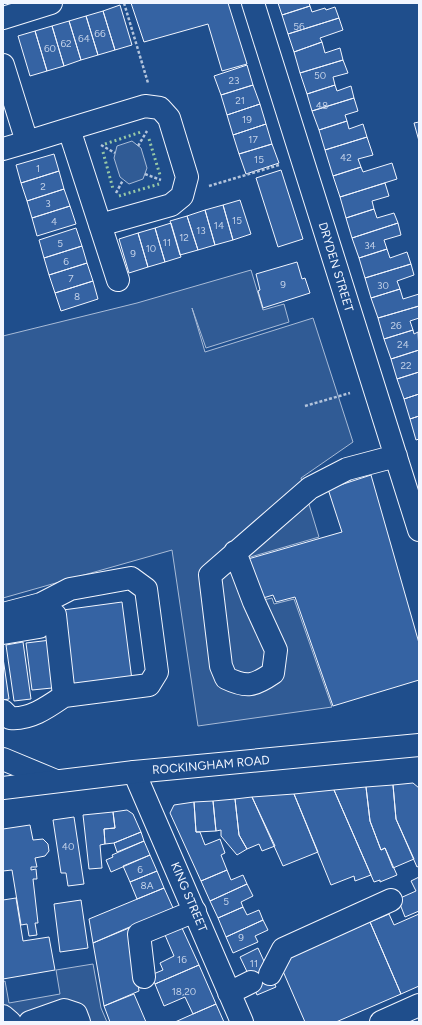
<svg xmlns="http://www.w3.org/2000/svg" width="422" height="1025" font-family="Figtree,sans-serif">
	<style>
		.built { fill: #305b95; stroke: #a8bbd7 }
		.building { fill: #3563a3; stroke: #f2f6ff }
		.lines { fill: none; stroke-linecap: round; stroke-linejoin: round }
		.minor-casing { stroke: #f2f6ff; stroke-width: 24 }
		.major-casing { stroke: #f2f6ff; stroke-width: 24 }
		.path { stroke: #b3c4dc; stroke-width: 2.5; stroke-dasharray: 3 2; stroke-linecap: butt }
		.minor { stroke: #1f4e8c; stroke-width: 22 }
		.major { stroke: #1f4e8c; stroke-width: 22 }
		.hedge { stroke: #97c8a6; stroke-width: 3; stroke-dasharray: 2 3; stroke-linecap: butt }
		.labels { text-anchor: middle; stroke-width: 3; stroke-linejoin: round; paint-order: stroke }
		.number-label { font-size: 10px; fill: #c3d1e8 }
		.street-label { font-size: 12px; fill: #f2f6ff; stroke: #1f4e8c }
	</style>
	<rect width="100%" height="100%" fill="#1f4e8c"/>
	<path class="built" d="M132 141 141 148 147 168 143 179 129 184 120 177 114 158 117 146Z
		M251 270 263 310 284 304 289 322 206 348 192 308 205 352 313 318 353 442 301 478 319 537 247 558 259 601 272 598 274 604 294 599 332 707 198 726 172 550 3 598V336L137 303Z
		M93 964 101 1008 107 1022H3V982L5 981 9 1003 60 994 56 970Z"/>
	<path class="building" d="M131 3H228L247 64 222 71 208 24 144 42Z
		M278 3H309L310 6 282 15Z
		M120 5 132 45 115 50 103 11Z
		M310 6 312 12 325 8 326 10 335 7 339 18 288 34 282 15Z
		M103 11 115 50 98 55 86 16Z
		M86 16 98 55 81 60 69 21Z
		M339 18 343 30 320 38 322 42 294 52 288 34Z
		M69 21 81 60 64 66 52 26Z
		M52 26 64 66 47 71 35 31Z
		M35 31 47 71 30 76 18 36Z
		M322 42 325 53 340 48 343 60 300 73 294 52Z
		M343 60 348 73 333 77 335 85 307 94 300 73Z
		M247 65 253 85 221 95 214 76Z
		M253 85 260 104 227 115 221 95Z
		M335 85 337 91 351 86 354 98 312 111 307 94Z
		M354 98 358 111 345 115 347 121 319 130 312 111Z
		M260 104 266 124 233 135 227 115Z
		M347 121 349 129 363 124 367 137 325 150 319 130Z
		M419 122V141L414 123Z
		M266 124 272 144 239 154 233 135Z
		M367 137 373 155 358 159 361 167 333 176 325 150Z
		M272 144 279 163 246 174 239 154Z
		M54 154 59 171 21 183 16 165Z
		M392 163 397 179 340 197 333 176 361 167 363 172Z
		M281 170 303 239 278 247 256 178Z
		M59 171 64 189 27 201 21 183Z
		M385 183 389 196 372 201 374 209 346 218 340 197Z
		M64 189 70 206 32 218 27 201Z
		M240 200 251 234 233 240 223 205Z
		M223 205 233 240 215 245 205 210Z
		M70 206 76 224 37 236 32 218Z
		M374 209 377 218 394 213 398 223 352 238 346 218Z
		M205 210 215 245 198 250 187 216Z
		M187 216 198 250 180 255 170 221Z
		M171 223 181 257 165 262 155 228Z
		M398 223 401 235 384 240 387 249 359 258 352 238Z
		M76 228 82 246 44 258 39 240Z
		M155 228 165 262 148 267 138 233Z
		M138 233 148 267 129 273 119 239Z
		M82 246 87 263 49 275 44 258Z
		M387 249 390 258 407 252 411 264 365 278 359 258Z
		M297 262 302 279 305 278 310 293 263 308 258 291 260 290 256 274Z
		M87 263 93 281 55 293 49 275Z
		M411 264 414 275 397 281 400 289 371 298 365 278Z
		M93 281 98 299 61 311 55 293Z
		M400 289 403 299 419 294V306L378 318 371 298Z
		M419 306V318L410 321 413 330 384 339 378 318Z
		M413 330 414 334 418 332 419 350 391 359 384 339Z
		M419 350V372L397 379 391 359Z
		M419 372V394L404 399 397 379Z
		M419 394V416L410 419 404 399Z
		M419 416V439L416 440 410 419Z
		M371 475 419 643V680L333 706 295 597 276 602 273 595 260 599 248 559 342 532 328 489Z
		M122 602 132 680 32 690 26 643 67 638 63 610Z
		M23 642 31 699 14 701 6 645Z
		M3 658 9 699 3 700Z
		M413 783 419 788V866L417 867 396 819 393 785Z
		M393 785 396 819 414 859 393 868 385 848 381 850 370 821 366 787Z
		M366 787 370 821 381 850 385 848 397 875 380 882V880L374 882 334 790Z
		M334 790 371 875 355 881 354 876 331 885 294 794Z
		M294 794 318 852 283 866 252 797Z
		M252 797 275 846 262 851 259 844 247 849 239 835 235 799Z
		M235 799 239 835 247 849 237 855 221 836V830L216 831 213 801Z
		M213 801 216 831 196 832 194 802Z
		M194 802 196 832H200L205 845 220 839 225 853 221 855 227 870 201 881 170 813 174 805Z
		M127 810 133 814 141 832 114 843 105 844 104 829 115 828 113 812Z
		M113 812 115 828 104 829 105 844 100 845 102 868 89 869 83 815Z
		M74 817 84 884 68 886 66 873H61L53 820Z
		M30 825 33 840 43 839 48 844 49 851 45 856 35 858 37 867H31V870L36 869 37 879H33L38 923H35L37 935 29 936 27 924 21 925 12 870 3 871V829Z
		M141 832 144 841 117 852 114 843Z
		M144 841 150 855 111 872 106 860 113 857 112 855Z
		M150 855 157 871 130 882 123 866Z
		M227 870 231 880 243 875 247 884 210 901 201 881Z
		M157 871 164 888 137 899 130 882Z
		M419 877V911L405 917 398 899 416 891 411 881Z
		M247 884 253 896 241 902 243 907 218 918 210 901Z
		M164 888 173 908 93 943 89 919Z
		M16 898 23 941 49 937 55 970 3 979V900Z
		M81 900 88 948 60 952 54 904Z
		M243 907 247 915 259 910 263 920 226 937 218 918Z
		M389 914 394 925 419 914V986L401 994 370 922Z
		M263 920 268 930 255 936 258 942 233 953 226 937Z
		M370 922 401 994 336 1022H305L279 962Z
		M129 928 139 991 104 1006 93 943Z
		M182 928 199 965 155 984 151 975 163 970 160 963 174 956 165 935Z
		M258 948 268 970 250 978 240 957Z
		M199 965 216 1004 193 1014 185 997 164 1006 155 984Z
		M268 970 276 987 257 995 250 978Z
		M134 994 146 1022H110L104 1006Z
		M216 1004 224 1022H175L193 1014Z"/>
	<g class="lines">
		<defs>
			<path id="minor" d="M253 3 419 530
				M3 18 51 3
				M3 65 27 142 69 129 118 280
				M69 129 145 106 160 108 169 118 187 177 182 196 171 205 100 225
				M3 149 27 142
				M235 552 254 602 276 650 273 673C254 686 247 688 226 678L221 666 210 575 310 488 347 469 396 456
				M3 614 41 604 70 589 131 578 146 589 157 672 149 685 64 696 55 615 41 604
				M3 633 39 627 41 604
				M3 711 10 718C30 720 48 707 64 696
				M3 759 56 781
				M134 772 242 1022
				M270 974 283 949 391 900
				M144 977 139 934 195 911
				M229 993 251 982
				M3 1016 10 1022
				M30 1022 64 1010 76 1014 79 1022
				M381 1022 419 1005"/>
			<path id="major" d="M3 788 134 772 419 745"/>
		</defs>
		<use href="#minor" class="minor-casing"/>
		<use href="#major" class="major-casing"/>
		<path class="path" d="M124 3 148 83
			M101 145 115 153
			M138 146 147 131
			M145 174 161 180
			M209 186 279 165
			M116 193 123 180
			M305 406 350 393"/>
		<use href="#minor" class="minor"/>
		<use href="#major" class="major"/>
		<path class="hedge" d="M149 139 160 175
			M105 144 141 132
			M103 152 113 189
			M119 196 159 184"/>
	</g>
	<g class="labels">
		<g class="number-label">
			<text x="299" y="30">56</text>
			<text x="100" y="37">66</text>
			<text x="84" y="42">64</text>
			<text x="66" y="47">62</text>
			<text x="50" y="52">60</text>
			<text x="320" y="79">50</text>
			<text x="234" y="84">23</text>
			<text x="240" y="104">21</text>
			<text x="322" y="109">48</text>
			<text x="247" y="123">19</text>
			<text x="253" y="143">17</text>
			<text x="346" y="161">42</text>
			<text x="259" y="163">15</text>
			<text x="38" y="172">1</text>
			<text x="43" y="190">2</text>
			<text x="48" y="207">3</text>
			<text x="237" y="224">15</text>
			<text x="54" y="225">4</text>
			<text x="219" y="229">14</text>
			<text x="201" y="234">13</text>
			<text x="184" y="241">12</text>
			<text x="167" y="246">11</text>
			<text x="60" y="247">5</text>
			<text x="370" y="249">34</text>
			<text x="151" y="252">10</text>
			<text x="133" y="257">9</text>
			<text x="66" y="265">6</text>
			<text x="71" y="282">7</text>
			<text x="283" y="288">9</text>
			<text x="383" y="289">30</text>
			<text x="77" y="300">8</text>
			<text x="396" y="329">26</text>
			<text x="403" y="348">24</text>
			<text x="406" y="369">22</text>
			<text x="68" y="850">40</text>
			<text x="140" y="873">6</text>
			<text x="147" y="889">8A</text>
			<text x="226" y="905">5</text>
			<text x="241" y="941">9</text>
			<text x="182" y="963">16</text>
			<text x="254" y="967">11</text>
			<text x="184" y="995">18,20</text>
		</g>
		<g class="street-label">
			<text transform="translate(336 267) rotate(73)" y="4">DRYDEN STREET</text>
			<text transform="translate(211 765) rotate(-5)" y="4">ROCKINGHAM ROAD</text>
			<text transform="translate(189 897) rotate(67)" y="4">KING STREET</text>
		</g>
	</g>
	<rect width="422" height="1025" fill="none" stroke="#f2f6ff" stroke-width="8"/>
</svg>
